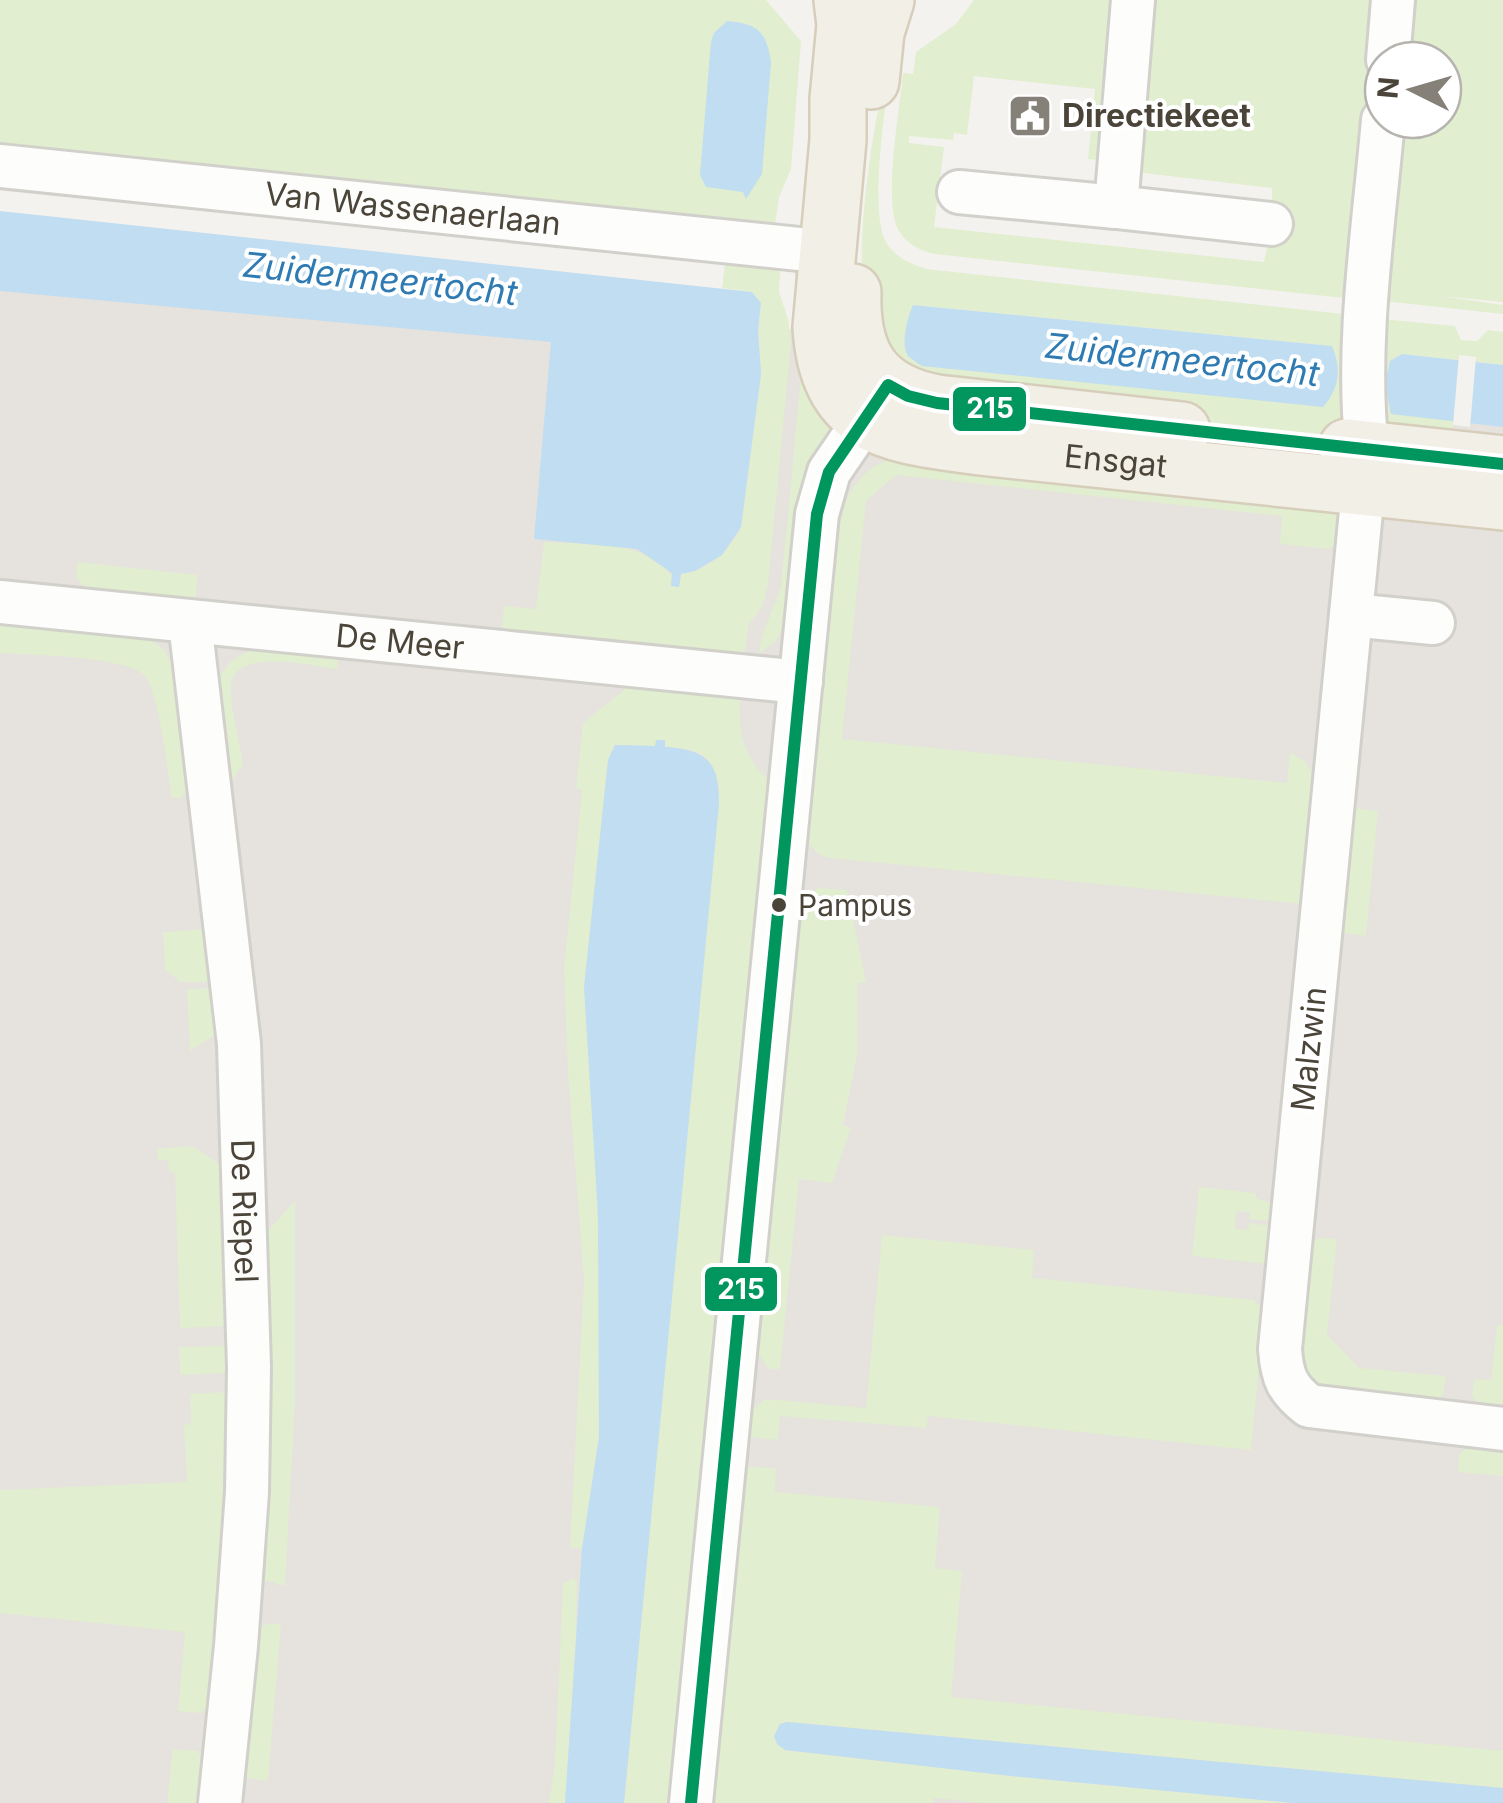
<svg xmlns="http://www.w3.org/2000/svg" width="1503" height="1803" font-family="Inter,sans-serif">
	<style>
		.industrial { fill: #e6e2de }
		.green { fill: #e1eecf; fill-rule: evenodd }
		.water { fill: #c0ddf1 }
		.pier { fill: #f4f2ee }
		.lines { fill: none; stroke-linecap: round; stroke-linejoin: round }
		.minor-casing { stroke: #d2d0cb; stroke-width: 48 }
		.major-casing { stroke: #d6cebb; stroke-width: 60 }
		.minor { stroke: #fdfdfc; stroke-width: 42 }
		.major { stroke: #f2efe6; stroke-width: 55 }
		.bus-1-casing { stroke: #fff; stroke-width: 20 }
		.bus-1 { stroke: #00965e; stroke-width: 12 }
		.bus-dot { fill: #4b4439; stroke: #fff; stroke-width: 4 }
		.labels { text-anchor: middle; stroke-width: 8; stroke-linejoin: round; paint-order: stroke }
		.bus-label { font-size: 30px; fill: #4b4439; stroke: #fff; text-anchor: start }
		.poi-label { font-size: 32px; font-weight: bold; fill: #4b4439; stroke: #fff; text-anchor: start }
		.street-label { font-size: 32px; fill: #4b4439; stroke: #fff }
		.water-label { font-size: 35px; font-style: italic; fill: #2e7ab2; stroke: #fff }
		.line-badge { stroke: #fff; stroke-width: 4 }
		.badge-label { font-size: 28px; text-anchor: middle; font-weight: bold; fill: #fff }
	</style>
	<rect width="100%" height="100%" fill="#f4f2ee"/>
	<path class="industrial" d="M0 251 1503 400V1803H0Z"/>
	<path class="green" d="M0 0H766L801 41 791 169 779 197 774 232 0 150Z
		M974 0H1120L1107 161 1088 159 1095 89 974 76 967 135 954 133 953 140 909 136V143L944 147 934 227 1264 262 1272 225V188L1135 172 1148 0H1376L1354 299 935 254C920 251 905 243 898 229 883 200 900 108 903 73L913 74 916 52 956 24Z
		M1410 0H1503V302L1441 296 1503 305V314L1383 301 1400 120H1443V60H1405Z
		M889 72C886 111 868 213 887 244 897 258 911 264 926 269L1353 315 1345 418 1340 438 951 398 900 379C890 350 869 307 863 278 857 242 874 104 889 72ZM914 305 1331 346 1337 360 906 343 909 316Z
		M726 255 781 262 779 292 788 319 791 342 768 585 762 607 749 624 744 657 508 635 502 626 504 606 536 609 544 542C593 545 652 538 679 586L681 574C709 569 729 552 741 527L761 374 758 331 761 303 752 292 722 288Z
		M794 269 801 275 828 404 829 429 787 619 776 641 759 654 762 636 781 587 804 345Z
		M1381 319 1455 326 1461 340 1477 341 1488 330 1503 332V365L1402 354 1390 361 1385 384 1391 414 1453 420 1451 451 1399 435 1380 416Z
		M889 459 1333 509 1340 528 1337 542 1329 549 1280 544 1282 516 896 475 866 501 842 739 1287 783 1290 753 1305 761 1315 778 1304 904 831 858C818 856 812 848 804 838L835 518 842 519C846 490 863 470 889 459Z
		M78 562 197 575 196 601 88 591 76 577Z
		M0 619 146 636 165 651 173 666 191 786 181 798 171 797C169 774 158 691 145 676 128 656 30 655 0 653Z
		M263 648 339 655 337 669C312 666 234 647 231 685 230 710 239 739 243 764L230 784 217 687C222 664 241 651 263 648Z
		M624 684 740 697C738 734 743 757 771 782L672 1803H624L719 787C713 752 695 749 665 747L664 740H657L656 746 615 745 608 760 595 1134 600 1301 599 1437 582 1549 570 1547 584 1280 568 1073 564 968 582 790 576 788 583 723 624 690Z
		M1352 808 1378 811 1366 936 1345 933 1340 928Z
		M818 888 847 890 866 982 857 984V1056L843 1125 851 1128 832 1183 799 1179 780 1369H769L755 1350 798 904Z
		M208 929 213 982H180L165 969 163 932Z
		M214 988 218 1033 190 1051 187 989Z
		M192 1146 224 1167 227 1326 180 1328 175 1173 169 1171 168 1160 158 1161 157 1149Z
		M1199 1187 1256 1193V1198L1274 1204 1273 1221 1249 1219 1250 1212 1236 1211 1235 1229 1248 1230 1249 1223 1272 1226 1269 1264 1192 1256Z
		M295 1201V1401L285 1586 258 1578 265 1234Z
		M882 1235 1034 1250 1032 1278 1255 1300V1304L1265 1305 1251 1450 928 1416 926 1428 780 1416 778 1440 746 1437 748 1413 765 1399 866 1408Z
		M1319 1238 1337 1239 1327 1335 1359 1368 1446 1376 1443 1395 1432 1403 1326 1389 1309 1376 1300 1356 1309 1243Z
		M1497 1325H1503V1409L1480 1407 1472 1396 1474 1379 1491 1380Z
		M224 1346 227 1349 228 1367 224 1373 180 1375 179 1347Z
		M227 1392 221 1558 208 1708 200 1713 178 1711 185 1632 0 1613V1490L187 1482 184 1425 191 1424 190 1394Z
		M1471 1445 1503 1448V1476L1458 1472 1459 1454Z
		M742 1466 776 1468 775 1492 940 1507 935 1568 962 1571 951 1697 1503 1751V1788L787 1722 785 1750 1011 1776 1293 1803H982L934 1798 933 1803H711Z
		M572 1578 577 1581 576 1646 565 1803H549L555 1763 563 1584Z
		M268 1624H281L268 1781 242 1777 255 1628Z
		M173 1749 197 1751 203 1758 199 1803H167Z"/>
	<path class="water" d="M727 21C757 24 766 30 771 62L762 174 746 199 743 192 706 187 700 175 711 42 714 33Z
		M0 211 752 292 761 303 758 331 761 374 741 527 722 555 695 571 681 574 679 587 671 586 672 573 637 549 534 539 551 342 0 291Z
		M913 305 1332 346C1342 369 1339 389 1323 407L922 366C920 365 909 357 908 356 900 344 908 316 913 305Z
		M1402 354 1503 365V427L1391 414 1385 384 1390 361Z
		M656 740H665V747C707 750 719 761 719 804L624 1803H565L582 1549 599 1437 598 1215 584 987 608 760 615 745 655 746Z
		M787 1722 1503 1788V1803H1293L1011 1776 785 1750 777 1744 774 1736 780 1724Z"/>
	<path class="pier" d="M1459 355 1476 357 1470 427 1453 425Z"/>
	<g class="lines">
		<defs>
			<g id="minor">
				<path d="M1388 60 1393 0"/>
				<path d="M1383 120C1374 225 1355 346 1367 449L1280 1349C1282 1377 1287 1389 1309 1406L1503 1429"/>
				<path id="s1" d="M0 166 828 252"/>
				<path d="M959 192 1116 207 1133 0"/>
				<path d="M1116 207 1271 224"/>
				<path id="s2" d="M0 602 801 682"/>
				<path d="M1351 615 1433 623"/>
				<path id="s3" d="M190 622 239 1044 249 1367 247 1492 236 1646 220 1803"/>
				<path d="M691 1803 817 514 829 472 883 393"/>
			</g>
			<g id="major">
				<path id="s4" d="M842 0 845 25 838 99V140L821 327C827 433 895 435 980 447L1503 502"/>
				<path d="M871 81 876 32 886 0"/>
				<path d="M853 292C851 354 872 391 937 403L1182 430"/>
				<path d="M1347 447 1503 464"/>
			</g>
		</defs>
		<use href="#minor" class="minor-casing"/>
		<use href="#major" class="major-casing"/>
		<use href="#minor" class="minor"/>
		<use href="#major" class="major"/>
		<defs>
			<path id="bus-1" d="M691 1803 817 514 829 472 888 385 908 396 937 403 1503 464"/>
		</defs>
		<use href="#bus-1" class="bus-1-casing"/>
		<use href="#bus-1" class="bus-1"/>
	</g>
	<defs>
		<symbol id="civic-square" viewBox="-11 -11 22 22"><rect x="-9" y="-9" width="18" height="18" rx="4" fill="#868178" stroke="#fff"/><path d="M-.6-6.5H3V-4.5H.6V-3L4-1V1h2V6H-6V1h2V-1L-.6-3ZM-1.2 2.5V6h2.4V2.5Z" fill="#fff"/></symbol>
	</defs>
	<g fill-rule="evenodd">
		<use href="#civic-square" x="1005" y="91" width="50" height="50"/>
	</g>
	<circle class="bus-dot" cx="779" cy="905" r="9"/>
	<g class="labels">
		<g class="bus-label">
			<text x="798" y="916">Pampus</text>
		</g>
		<g class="poi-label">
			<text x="1062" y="127">Directiekeet</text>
		</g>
		<g class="street-label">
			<text dy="11" stroke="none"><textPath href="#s1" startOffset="415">Van Wassenaerlaan</textPath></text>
			<text dy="11" stroke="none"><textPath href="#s4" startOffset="690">Ensgat</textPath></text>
			<text dy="11" stroke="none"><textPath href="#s2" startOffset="402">De Meer</textPath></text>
			<text transform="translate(1309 1049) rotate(-84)" y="11">Malzwin</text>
			<text dy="11" stroke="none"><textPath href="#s3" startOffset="592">De Riepel</textPath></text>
		</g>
		<g class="water-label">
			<text transform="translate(380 279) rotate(6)" y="12">Zuidermeertocht</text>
			<text transform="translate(1182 360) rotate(6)" y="12">Zuidermeertocht</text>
		</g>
	</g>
	<g class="line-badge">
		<rect x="951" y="385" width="77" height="48" rx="10" fill="#00965e"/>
		<rect x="703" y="1265" width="76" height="48" rx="10" fill="#00965e"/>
	</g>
	<g class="badge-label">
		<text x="990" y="418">215</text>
		<text x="741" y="1299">215</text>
	</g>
	<g transform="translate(1413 90) rotate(275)"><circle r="48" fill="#ffffff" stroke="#b7b4b0" stroke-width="2.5"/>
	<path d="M0-8L18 38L0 25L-18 38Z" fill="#868178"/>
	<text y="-15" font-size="28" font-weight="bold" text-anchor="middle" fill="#4b4439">N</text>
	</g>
</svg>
